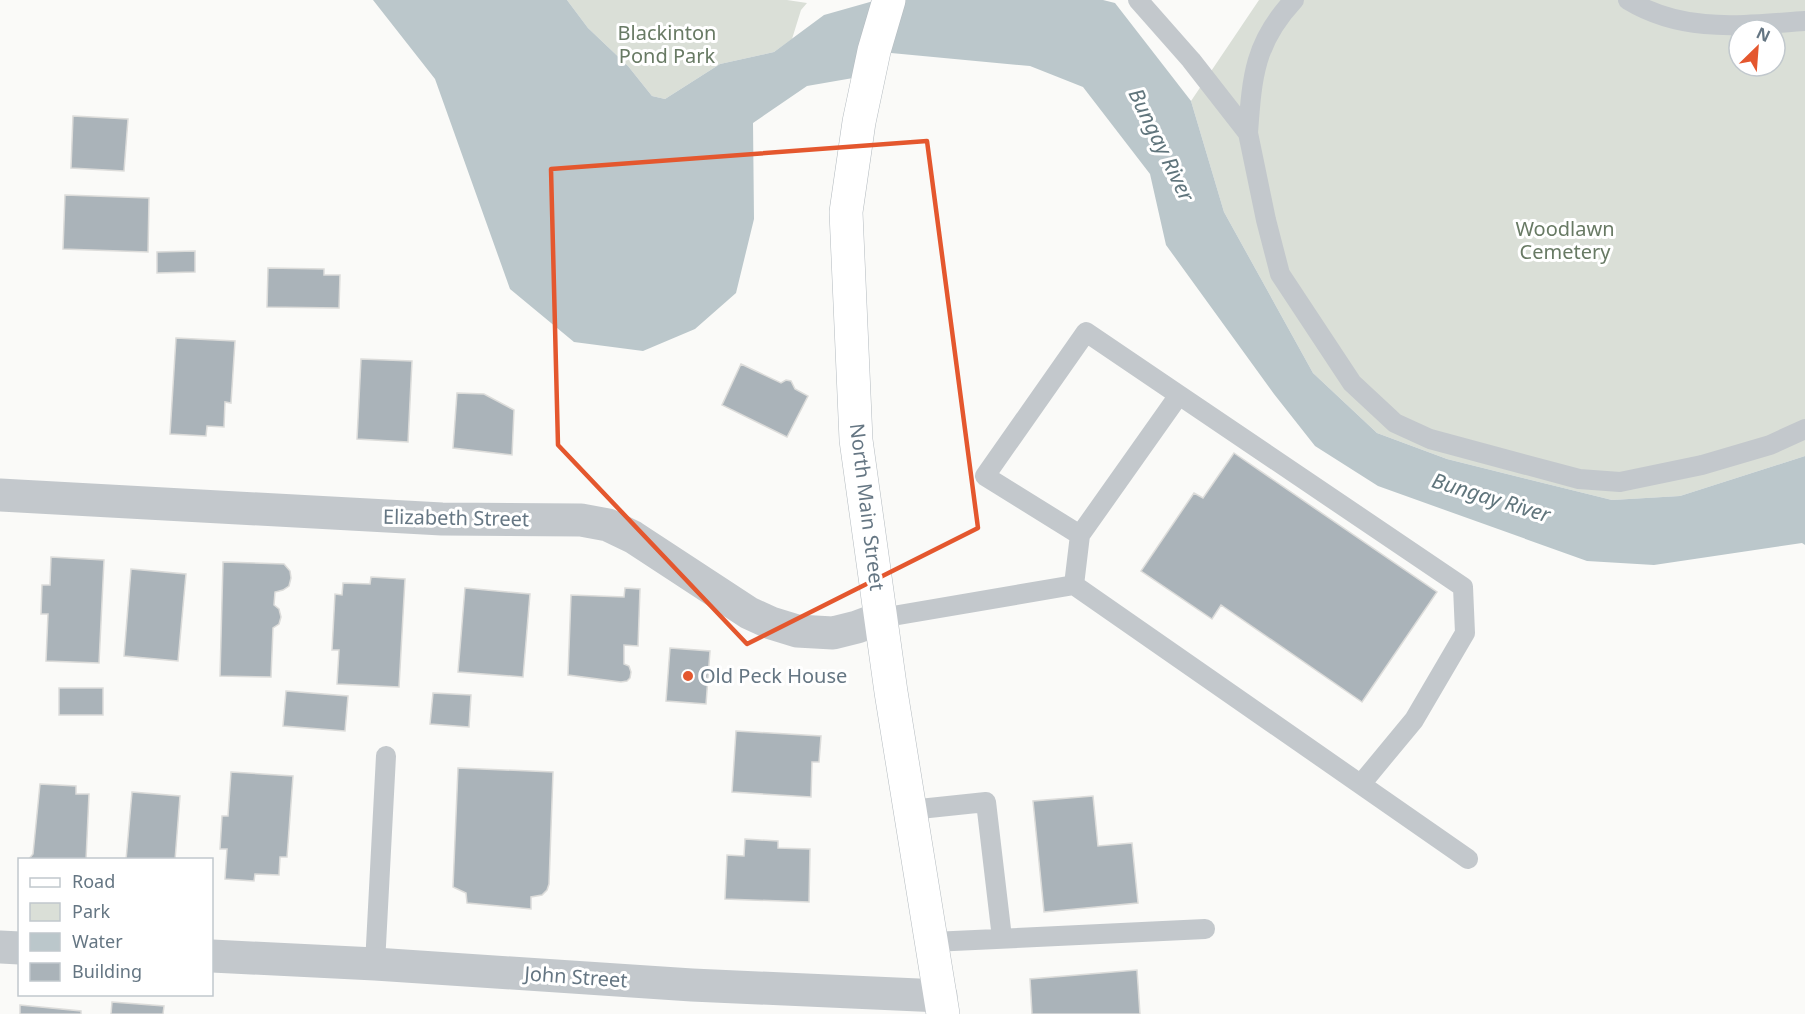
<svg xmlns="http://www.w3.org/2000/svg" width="1805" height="1014" font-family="'Noto Sans',sans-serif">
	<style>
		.green { fill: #dadfd7; fill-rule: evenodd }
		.water { fill: #bbc7cb }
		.building { fill: #aab3b9; stroke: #dcdcda; stroke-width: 1.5 }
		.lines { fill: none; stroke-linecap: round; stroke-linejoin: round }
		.secondary-casing { stroke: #b3babf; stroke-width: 34 }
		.service { stroke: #c3c8cc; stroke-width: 20 }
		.minor { stroke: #c3c8cc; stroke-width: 33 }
		.secondary { stroke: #fff; stroke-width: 33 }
		.marked { fill: none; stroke: #e4572e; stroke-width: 4.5; stroke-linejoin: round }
		.poi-dot { fill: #e4572e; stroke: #fff; stroke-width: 2 }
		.labels { text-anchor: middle; stroke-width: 6; stroke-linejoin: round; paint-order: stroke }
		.park-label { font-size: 20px; fill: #687a64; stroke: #fff }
		.street-label { font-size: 20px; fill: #657683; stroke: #fff }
		.poi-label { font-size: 20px; fill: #657683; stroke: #fff; text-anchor: start }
		.water-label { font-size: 21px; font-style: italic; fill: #60757c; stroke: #fff }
	</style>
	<rect width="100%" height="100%" fill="#fafaf8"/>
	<path class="green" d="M567 0H787L807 3 801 10 792 39 774 52 720 64 665 99 652 96 628 66 588 28Z
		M1259 0H1805V456L1680 496 1612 500 1447 459 1377 433 1313 373 1224 212 1191 101ZM1739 30H1775V66H1739Z"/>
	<path class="water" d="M373 0H567L588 28 628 66 652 96 665 99 720 64 774 52 824 15 877 0H1103L1115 3 1191 101 1224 212 1313 373 1377 433 1447 459 1612 500 1680 496 1805 456V545L1802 543 1654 565 1587 561 1378 486 1315 446 1274 394 1166 245 1150 174 1083 87 1030 66 891 53 853 78 807 86 753 123 754 219 736 293 695 329 643 351 574 342 510 289 435 79Z"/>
	<path class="building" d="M73 116 128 119 124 171 71 168Z
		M65 195 149 198 148 252 63 249Z
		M195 251V272L157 273V252Z
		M268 268 324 269V275H340L339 308 267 307Z
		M176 338 235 341 231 403 225 402 224 427 207 426 206 436 170 434Z
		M361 359 412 361 408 442 357 439Z
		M741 364 781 383 786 380 791 381 795 389 808 396 787 437 722 405Z
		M457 393 484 394 514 410 512 455 453 448Z
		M1234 453 1437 592 1362 702 1221 605 1212 619 1141 571 1194 493 1203 498Z
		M51 557 104 560 99 663 46 661 48 614H41L42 585H50Z
		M223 562 284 564 290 571 291 578 289 586 283 590 275 592 274 605 279 609 281 617 279 624 273 628 271 677 220 676Z
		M131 569 186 574 178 661 124 656Z
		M371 577 405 579 399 687 337 684 339 650H332L335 594 342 595 343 583 370 584Z
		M465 588 530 594 523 677 458 672Z
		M625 588 640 589 638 646 624 645V664L629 666 631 672 630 678 627 681 621 682 568 675 571 595 624 597Z
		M670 648 710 651 706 704 666 701Z
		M59 688H103V715H59Z
		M286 691 348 696 345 731 283 726Z
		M433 693 471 695 469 727 430 724Z
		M736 731 821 736 819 762H812L811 797 732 792Z
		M458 768 553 772 549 884 547 890 542 895 531 897V909L467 903 466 893 453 887Z
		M231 772 293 776 287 857H280L279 875 255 874 254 881 225 879 227 849H220L222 816H228Z
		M40 784 76 786V794H89L86 860H28L33 854Z
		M132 792 180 796 175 860H126Z
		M1093 796 1098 846 1132 843 1138 903 1044 912 1033 801Z
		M745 839 778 841V848L810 849 809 902 725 899 727 855 744 856Z
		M1137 970 1140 1014H1032L1030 979Z
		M112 1002 164 1006 163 1014H111Z
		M20 1005 81 1011V1014H20Z"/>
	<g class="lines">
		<defs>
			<path id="secondary" d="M889 0 874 51 859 122 846 212 856 440 891 692 943 1014"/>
		</defs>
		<use href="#secondary" class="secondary-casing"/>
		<path class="service" d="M1138 0 1191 60 1248 133 1266 220 1280 274 1352 383 1395 423 1430 439 1579 479 1620 482 1702 465 1770 445 1805 429
			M1628 0C1684 34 1743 25 1805 21
			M1248 133C1252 77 1254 43 1294 0
			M1179 395 1086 332 985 476 1080 535 1179 395 1463 587 1465 633 1414 720 1361 784
			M1074 585 1080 535
			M881 618 1074 585 1468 859
			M910 810 986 802 1002 938
			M932 942 1205 929
			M375 964 386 756"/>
		<path class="minor" d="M0 495 442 519 581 520 608 525 633 537 749 613 771 623 797 631 833 633 857 627 881 618
			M0 947 20 948
			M212 956 375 964 692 985 941 996"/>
		<use href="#secondary" class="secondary"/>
	</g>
	<path class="marked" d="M927 141 978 528 747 644 558 445 551 169Z"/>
	<circle class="poi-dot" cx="688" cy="676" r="6"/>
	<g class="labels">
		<g class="park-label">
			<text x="667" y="40">Blackinton<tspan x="667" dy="23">Pond Park</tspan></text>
			<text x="1565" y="236">Woodlawn<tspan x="1565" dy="23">Cemetery</tspan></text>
		</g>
		<g class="street-label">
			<text transform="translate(867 507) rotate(83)" y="7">North Main Street</text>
			<text transform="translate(456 518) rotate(1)" y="7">Elizabeth Street</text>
			<text transform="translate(576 977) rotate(4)" y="7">John Street</text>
		</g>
		<g class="poi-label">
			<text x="700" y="683">Old Peck House</text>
		</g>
		<g class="water-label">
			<text transform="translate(1161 145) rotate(64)" y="7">Bungay River</text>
			<text transform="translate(1491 498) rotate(17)" y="7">Bungay River</text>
		</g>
	</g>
	<rect x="18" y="858" width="195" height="138" fill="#ffffff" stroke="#c1c8cd" stroke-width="1.5"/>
	<rect x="30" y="878" width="30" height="9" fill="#ffffff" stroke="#c1c8cd" stroke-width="1.5"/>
	<text x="72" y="888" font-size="18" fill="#657683">Road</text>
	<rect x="30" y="903" width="30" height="18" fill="#dadfd7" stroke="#c1c8cd" stroke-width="1.5"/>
	<text x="72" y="918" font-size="18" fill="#657683">Park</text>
	<rect x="30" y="933" width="30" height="18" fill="#bbc7cb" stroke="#c1c8cd" stroke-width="1.5"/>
	<text x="72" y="948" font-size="18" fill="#657683">Water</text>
	<rect x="30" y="963" width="30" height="18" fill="#aab3b9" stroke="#c1c8cd" stroke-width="1.5"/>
	<text x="72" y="978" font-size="18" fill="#657683">Building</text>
	<g transform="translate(1757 48) rotate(25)"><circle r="28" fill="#ffffff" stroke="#c1c8cd" stroke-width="1.5"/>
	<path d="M0-4.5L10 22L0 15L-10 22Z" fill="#e4572e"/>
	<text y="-9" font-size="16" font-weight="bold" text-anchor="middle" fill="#657683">N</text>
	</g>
</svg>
